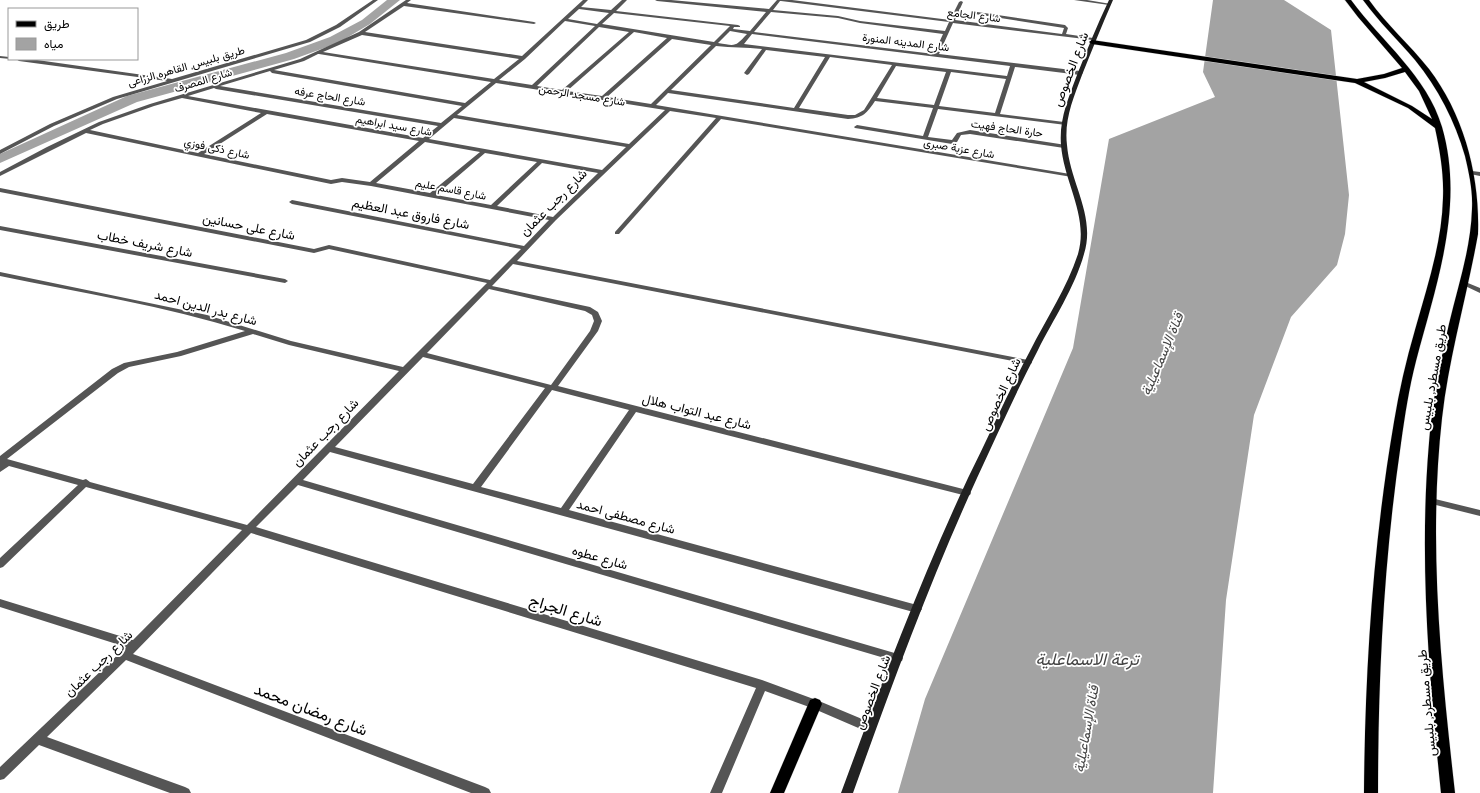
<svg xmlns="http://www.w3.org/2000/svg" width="1480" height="793" font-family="Quicksand,Vazirmatn,sans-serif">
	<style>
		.water { fill: #a3a3a3 }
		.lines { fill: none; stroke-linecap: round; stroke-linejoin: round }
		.canal { fill: #a3a3a3; fill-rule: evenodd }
		.primary-casing { stroke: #dbdbdb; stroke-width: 1 }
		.minor { fill: #555; fill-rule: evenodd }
		.secondary { fill: #222; fill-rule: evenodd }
		.primary { fill: #000; fill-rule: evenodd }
		.labels { text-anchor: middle; stroke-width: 3.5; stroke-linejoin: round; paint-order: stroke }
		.far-street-label { font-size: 11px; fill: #000; stroke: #fff }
		.street-label { font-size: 13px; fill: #000; stroke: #fff }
		.water-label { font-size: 14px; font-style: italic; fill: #444; stroke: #fff }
		.near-street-label { font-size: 16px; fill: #000; stroke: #fff }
		.near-water-label { font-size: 17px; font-style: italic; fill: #444; stroke: #fff }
	</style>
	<rect width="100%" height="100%" fill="#fff"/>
	<path class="water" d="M1213 0H1284L1331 30 1349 195 1345 234 1337 265 1291 317 1254 415 1226 600 1213 793H898L925 699 1073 348 1109 139 1215 97 1203 72Z"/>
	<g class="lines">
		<path class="canal" d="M387 0H400L370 24 338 43 294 59 137 102 0 163V154L127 96 286 53 330 37 362 20Z"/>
		<defs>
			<path id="primary" d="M1345 0H1351C1382 42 1427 76 1442 127 1465 206 1436 285 1416 361 1409 388 1405 415 1401 443 1384 558 1378 677 1378 793H1364C1365 670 1373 544 1394 422 1399 391 1406 361 1415 330 1427 287 1442 243 1443 198 1444 174 1440 151 1435 128L1408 108 1355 83 1092 44 1089 42 1092 40 1357 79 1384 74 1402 68 1358 17ZM1405 72 1419 91 1432 119 1412 106 1364 82 1385 78Z
				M1363 0H1369C1387 25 1410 45 1429 69 1464 115 1480 176 1478 234 1467 296 1449 356 1442 418 1428 543 1441 669 1455 793H1441C1429 677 1419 560 1429 443 1432 403 1440 363 1449 324 1458 286 1471 248 1472 209 1473 191 1469 173 1465 156 1455 121 1438 88 1415 60 1398 40 1379 22 1363 0Z
				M815 698 820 700 822 704 784 793H770L810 700Z"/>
		</defs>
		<use href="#primary" class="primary-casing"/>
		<path class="minor" d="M373 0H378L340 27 310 42 117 99 54 126 0 154V150L50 124 113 97 167 81 19 61 16 59H30L172 79 306 40 336 25Z
			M406 0H411L407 3 534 22 536 23 534 24 404 6 365 32 522 56 583 0H588L581 7 611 10 622 0H627L616 11 738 25 740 26V27H734L733 29 750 31 766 12 657 1 655 0H671L769 9 777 0H792L950 20 959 2 961 1 963 2 955 20 1062 34 1064 28 975 14V13L977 12 1065 25 1068 28 1066 34 1093 38 1095 39 1093 40 953 23 939 54 1080 71 1083 73 1080 75 1015 67 1000 114 1064 122 1066 123V125L938 109 928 137 952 140 957 133 970 130 1066 145V147L1064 148 970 134 961 135 957 142 952 144 855 128 854 127 857 125 923 136 933 108 875 101C867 113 863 118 848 119L668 93 656 105 1070 174 1073 176 1072 177 721 119 619 234H615V232L716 118 670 111 556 220 517 261 1028 360H1031L1032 362 1031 364H1028L513 264 492 286 590 307 598 312 602 321 598 331 558 386 967 490 970 491 971 493 970 495 967 496 636 412 569 510 917 605 920 606 922 609 920 612 917 613 330 452 303 480 898 654 902 655 903 658 902 661 898 662 298 485 256 527 762 680 819 701 874 724 875 728 874 732 870 733 812 708 765 691 722 793H710L756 688 251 533 133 654 485 787 489 789 491 793H471L126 660 47 737 185 787 189 789 191 793H170L39 745 4 779 0 780V767L126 647 0 607V599L133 640 242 530 86 487 3 567 0 568V558L78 485 9 466 0 472V456L112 369 124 363 177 352 245 331C165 306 82 293 0 276V272L207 315 291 341 403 367 487 283 329 249 314 253 0 192V188L314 249 329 245 490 280 521 249 292 204 289 202 292 200 524 246 549 220 371 186 342 182 331 184 86 133 0 176V172L47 147 99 122 150 104 300 59 359 32ZM780 1H781L949 22 945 31 860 21 838 16 773 10ZM579 9 609 13 597 24 568 19ZM771 12 838 18 860 23 943 34 934 54 754 32ZM614 13 730 26 714 42 602 24ZM565 21 595 26 532 85 499 80 525 59ZM599 27 629 32 562 90 537 86ZM730 31 747 34C735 47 736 46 718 43ZM634 32 667 38 602 96 567 91ZM752 34 1010 66 1007 76 744 44ZM362 35 519 59 494 79 323 52ZM672 39 711 45 651 104 607 97ZM716 46C732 48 746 47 762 49L744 73 747 75 749 74 766 50 825 57 794 108 671 90ZM318 54H319L491 82 465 103 274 70 304 61ZM830 57 892 65 864 110 855 115H848L799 108ZM896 66 946 72 934 105 877 98ZM270 71 272 73 462 106 441 123 220 86ZM951 72 1006 79 995 113 939 106ZM496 83 665 110 629 144 457 115ZM214 88 216 89 438 126 423 138 188 96ZM182 98 261 113 198 153 90 130 103 124 154 106ZM267 114 419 141 370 182 342 178 331 180 204 154ZM454 118 626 147 602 170 429 139ZM425 142 480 152 430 193 376 183ZM485 153 537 162 491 205 436 195ZM542 163 598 173 553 217 497 206ZM489 289 585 311 592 315 594 321 590 331 551 385 427 353ZM253 334 289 345 399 371 247 525 90 482 86 479 83 480 7 459 118 373 129 367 181 356ZM423 357 545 388 473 484 335 447ZM552 390 629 410 561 508 481 487Z
			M1074 0H1087L1111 4 1109 5Z
			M0 56 9 57V59H11L0 58Z
			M1472 171 1480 172V176L1470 174V172Z
			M0 226 285 279 288 281 285 283 0 230Z
			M1463 281 1480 288V293L1461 284 1460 283 1461 282Z
			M1431 498 1480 510V516L1428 503 1427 501 1428 499Z"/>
		<path class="secondary" d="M1109 0H1113C1102 25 1092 50 1082 75 1073 99 1064 120 1067 145 1070 183 1096 216 1084 254 1075 287 1053 320 1038 350 1016 392 997 435 977 478 930 581 891 687 853 793H841C880 687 920 581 968 478 989 436 1008 392 1030 351 1046 319 1067 288 1078 254 1089 216 1064 183 1061 145 1059 120 1068 99 1077 75 1087 50 1097 25 1109 0Z"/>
		<use href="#primary" class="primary"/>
	</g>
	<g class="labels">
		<g class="far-street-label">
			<text transform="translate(974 15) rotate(7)" y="4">شارع الجامع</text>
			<text transform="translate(906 42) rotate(7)" y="4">شارع المدينه المنورة</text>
			<text transform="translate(186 66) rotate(-16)" y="4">طريق بلبيس, القاهره الزراعى</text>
			<text transform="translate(203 80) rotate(-17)" y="4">شارع المصرف</text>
			<text transform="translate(582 95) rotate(9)" y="4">شارع مسجد الرحمن</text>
			<text transform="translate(330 96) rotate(9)" y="4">شارع الحاج عرفه</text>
			<text transform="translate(394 125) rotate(10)" y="4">شارع سيد ابراهيم</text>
			<text transform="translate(1007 128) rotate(8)" y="4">حارة الحاج فهيت</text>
			<text transform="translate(217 148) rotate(12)" y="4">شارع ذكى فوزي</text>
			<text transform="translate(959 148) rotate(10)" y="4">شارع عزبة صبرى</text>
			<text transform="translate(451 189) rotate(11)" y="4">شارع قاسم عليم</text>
		</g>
		<g class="street-label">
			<text transform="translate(1070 69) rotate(-69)" y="5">شارع الخصوص</text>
			<text transform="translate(553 202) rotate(-45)" y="5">شارع رجب عثمان</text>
			<text transform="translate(411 213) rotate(11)" y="5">شارع فاروق عبد العظيم</text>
			<text transform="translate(249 226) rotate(11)" y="5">شارع على حسانين</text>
			<text transform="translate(145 243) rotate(11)" y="5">شارع شريف خطاب</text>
			<text transform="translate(206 307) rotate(15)" y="5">شارع بدر الدين احمد</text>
			<text transform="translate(1432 377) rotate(-80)" y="5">طريق مسطرد, بلبيس</text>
			<text transform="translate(1000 394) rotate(-65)" y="5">شارع الخصوص</text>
			<text transform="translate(697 411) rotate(14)" y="5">شارع عبد التواب هلال</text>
			<text transform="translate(325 432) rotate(-46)" y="5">شارع رجب عثمان</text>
			<text transform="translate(626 516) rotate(15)" y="5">شارع مصطفى احمد</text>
			<text transform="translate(600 557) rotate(16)" y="5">شارع عطوه</text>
			<text transform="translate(98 663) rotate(-44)" y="5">شارع رجب عثمان</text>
			<text transform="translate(872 692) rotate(-69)" y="5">شارع الخصوص</text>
			<text transform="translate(1426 703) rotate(-95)" y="5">طريق مسطرد, بلبيس</text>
		</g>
		<g class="water-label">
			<text transform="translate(1162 354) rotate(-67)" y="5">قناة الإسماعيلية</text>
			<text transform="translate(1086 729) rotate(-80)" y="5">قناة الإسماعيلية</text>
		</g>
		<g class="near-street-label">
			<text transform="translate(566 610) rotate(17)" y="6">شارع الجراج</text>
			<text transform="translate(311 709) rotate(21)" y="6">شارع رمضان محمد</text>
		</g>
		<g class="near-water-label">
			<text x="1087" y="665">ترعة الاسماعلية</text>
		</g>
	</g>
	<rect x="8" y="8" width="130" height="52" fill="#ffffff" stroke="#999999"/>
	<rect x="16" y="21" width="20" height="6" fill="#000000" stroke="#999999"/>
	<text x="44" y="28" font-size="12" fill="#000000">طريق</text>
	<rect x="16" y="38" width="20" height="12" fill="#a3a3a3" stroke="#999999"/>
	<text x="44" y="48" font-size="12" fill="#000000">مياه</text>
</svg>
